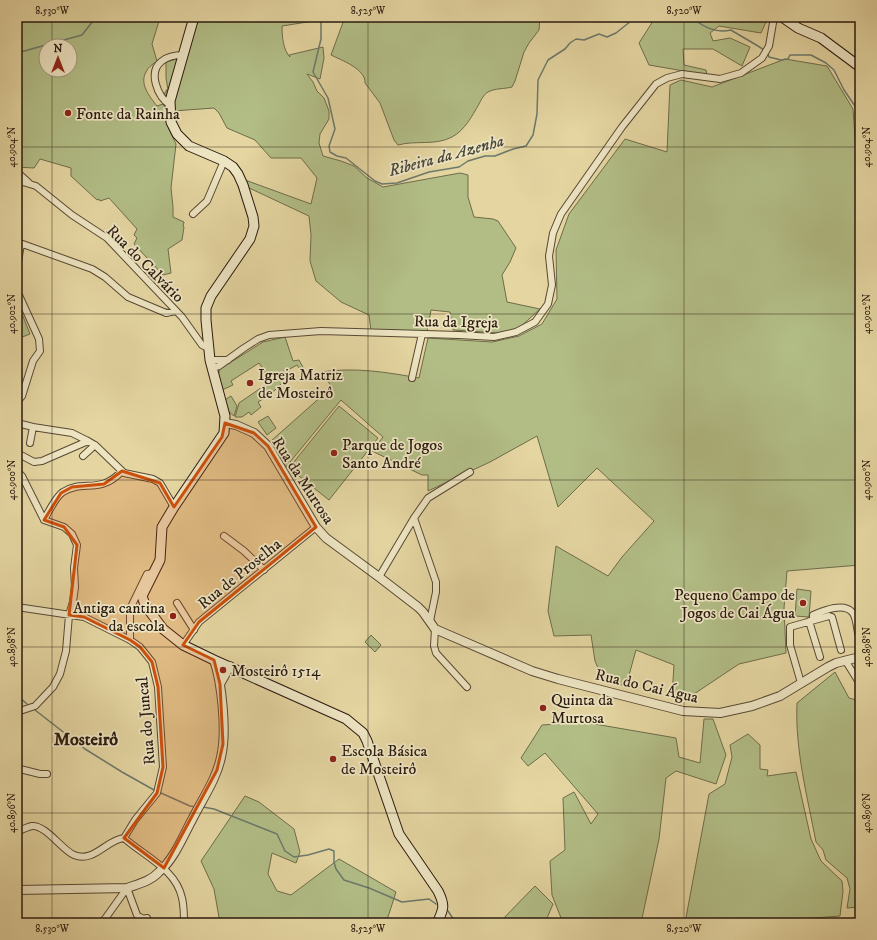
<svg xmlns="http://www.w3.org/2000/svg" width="877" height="940" font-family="'IM FELL DW Pica',serif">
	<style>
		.green { fill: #b2bd86; stroke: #6e6c4a; fill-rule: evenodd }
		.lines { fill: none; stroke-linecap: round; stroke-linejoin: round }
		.stream { stroke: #6b796c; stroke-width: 1.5 }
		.minor-casing { stroke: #584934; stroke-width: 8 }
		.tertiary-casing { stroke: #584934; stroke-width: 10 }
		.secondary-casing { stroke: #2a1a0f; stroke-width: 11 }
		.minor { stroke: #ede4c2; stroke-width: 6 }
		.tertiary { stroke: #ede4c2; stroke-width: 8 }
		.secondary { stroke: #ede4c2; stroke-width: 9 }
		.marked { fill: #cc500c; fill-opacity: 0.2; stroke: #cc500c; stroke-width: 3; stroke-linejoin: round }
		.ticks { fill: none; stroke: #2a1a0f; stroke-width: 1; stroke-opacity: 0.45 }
		.poi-dot { fill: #8f2418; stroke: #ede4c2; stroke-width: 1.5 }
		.labels { text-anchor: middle; stroke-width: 3.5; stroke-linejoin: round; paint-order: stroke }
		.poi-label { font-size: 16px; fill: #2a1a0f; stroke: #ede4c2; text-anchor: start }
		.street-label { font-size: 16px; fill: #2a1a0f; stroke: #ede4c2 }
		.water-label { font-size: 17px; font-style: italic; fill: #4a493e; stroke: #ede4c2 }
		.quarter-label { font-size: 18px; font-weight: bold; fill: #2a1a0f; stroke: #ede4c2 }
		.neatline { fill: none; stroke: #2a1a0f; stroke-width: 1.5 }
		.ticks-label { font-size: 10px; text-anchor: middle; fill: #2a1a0f }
	</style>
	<rect width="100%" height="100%" fill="#e4d5a1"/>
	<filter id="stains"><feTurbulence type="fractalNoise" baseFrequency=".005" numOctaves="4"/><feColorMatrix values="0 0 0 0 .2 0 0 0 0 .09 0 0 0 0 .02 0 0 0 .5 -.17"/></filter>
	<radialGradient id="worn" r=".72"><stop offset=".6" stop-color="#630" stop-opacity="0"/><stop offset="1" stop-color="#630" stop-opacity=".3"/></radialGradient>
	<path class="green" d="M17 17H163L159 21 152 44 157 61C153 64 148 67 146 72 139 84 150 97 157 106L163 104 166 110 169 129 176 144 171 188 173 207V217L184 222 183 226 184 227 182 240 168 249 171 273 163 275 134 244 137 238 134 235 137 229 109 198 100 201 99 199 97 200 71 176V168L40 159 34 168 17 167ZM46 46H70V70H46Z
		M197 17H316L320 20 282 26C282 36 283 50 290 57L289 55 323 47 324 58 320 79 307 74 313 82 317 91 324 98 329 111V119L320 134 319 143 323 156 341 161 354 166 367 178 383 187 460 173 468 175V197L474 217 493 219 498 221 516 248 510 262 502 275 507 302 540 309 518 329 498 333 453 330 450 312 431 310 427 332 371 331 369 315 341 302 316 281 310 261 311 235 309 216 247 187 245 180 311 204 317 178 301 158H271L255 140 227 128 219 113 214 108 173 111 172 99Z
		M345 17H540L539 30 529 43 524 52 515 81 512 87C505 89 495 88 488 92 484 94 481 100 479 104 472 116 465 130 452 137 435 146 416 140 398 145L394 140 380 103 365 83C366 69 341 60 331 55Z
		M657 17H752L766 22 761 33 719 26 710 33 713 41 730 38 750 47 742 66 713 49H683L684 65 706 70 707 75 649 65 639 43 653 21Z
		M177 59 178 60 168 97 166 98 164 93H166V90H168L166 78V62Z
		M785 59 827 66 853 109 856 151 860 150V565L787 571 784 608 786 653 739 664 688 698 672 696 674 665 636 650 626 686 603 680 595 661 591 635 554 636 548 611 556 546 608 576 622 557 654 521 597 468 558 507 537 436 490 462 428 491V475H422L372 451 383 437 341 400 286 467 271 441 332 387 321 372C354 367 386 372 419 378L428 338 492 342 519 336 542 324 557 299 556 250 569 214 625 139 667 152 670 85 681 80 712 87Z
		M17 301 30 334 17 339Z
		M285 337 293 361 299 360 304 369 301 371 297 365 288 370 292 377 282 383 271 394 258 402 261 407 251 415 249 412 242 417H235L239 403 271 381 259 363 231 381 233 385 222 390 218 375 220 369 263 342Z
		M231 396 237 406 234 416 229 412 225 400Z
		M339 406 378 438 329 500 289 468Z
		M268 416 276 428 267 435 258 422Z
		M797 589 811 591 809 617 795 616Z
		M371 635 381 645 375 652 365 642Z
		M835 672 849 698 860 701V907L847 908 850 889 847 878 826 860 823 850 816 842C807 795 795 750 797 703Z
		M704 719H713L726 755 716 784 676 771 666 778 659 839 641 923H563L552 895 550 861 565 850 563 798 574 792 591 824 598 814 545 753 528 766 521 758 542 725 583 722 676 738 679 757 700 763Z
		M748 734 760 745V769L768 770 767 776 796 772 811 839 821 861 842 881 843 891 840 916 751 923H685L709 794 725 784 732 757 730 745Z
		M245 796 259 802 294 829 300 852 296 863 272 853 268 874 277 891 291 895 339 859 396 892 388 917 379 923H220L214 889 201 861Z
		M535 886 553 904 545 923H499Z"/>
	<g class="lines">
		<path class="stream" d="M321 17V39L313 72 328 98 335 129 329 146 330 152 337 156 346 158 375 181 382 184 397 183 429 172 459 167 468 161 485 156H495L513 149 526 146 533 135 537 114 538 80 548 60 565 49 570 43 576 39 584 40 599 34 607 37 616 33 636 17
			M690 17C703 26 715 34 731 30 742 37 754 43 764 50
			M17 53 82 35 96 17
			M768 54 769 57 781 60 788 59 790 55H811L826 63 834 70 844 90 855 106 860 131
			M17 695 27 704
			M35 710 85 749 122 772 154 790
			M161 793 190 806 196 807
			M203 807 214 809 277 834 285 851 294 857 308 855 329 849 334 851V862L336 869 344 880 369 888 402 902 429 899 436 904
			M448 911 456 923"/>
		<defs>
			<path id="minor" d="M170 105C158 97 147 72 162 61 167 57 176 55 183 55
				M17 172 29 183
				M17 185 23 182 36 186 72 215 107 238 182 317 202 345 208 348
				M193 214 207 201 224 161
				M17 242 92 269 105 277 128 297 166 313 176 311
				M17 268 21 244
				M17 280 18 293 39 339 40 351 33 361 22 396 17 402
				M210 360H228
				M212 368 219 366 244 348 258 339 269 335 321 331 459 335 494 337 516 332 535 322 548 304 552 285 549 256 553 233 561 214 622 127 656 84 667 78 682 74 720 79 741 73 762 58 769 46 774 17
				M412 378 422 334
				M17 423 33 427
				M30 443 33 427 72 433 88 441 95 445 124 473 153 479 160 483 174 507
				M17 453 34 462 42 461 88 441
				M83 456 95 445
				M17 471 22 476 44 520
				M414 518 436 582V592L430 621
				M44 520C48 513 56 496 63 492 83 479 100 495 122 471
				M224 536 244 551 264 570
				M379 577 414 518 428 498 470 472
				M177 603 194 630
				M17 607 84 617 130 640 140 647 152 662 158 687 163 767 157 793 135 820 124 838
				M813 620V615C823 611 843 602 852 612 856 616 857 627 858 633
				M809 621 820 657
				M435 629 434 646 436 653 467 687
				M130 640V609L147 574 154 573
				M183 645 199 622 316 527
				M845 660 860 684
				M801 683 790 645V627L829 616 832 617 841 650
				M17 712 35 706 53 687 60 674 66 651 69 615 73 602 75 587 74 568 77 545 72 534 64 527 44 520
				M17 765 20 769 40 774H47
				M17 832C21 830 27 827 32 826 46 825 62 850 74 855 94 863 106 840 124 838
				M124 838C144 856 176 869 182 898 184 906 184 915 184 923
				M127 888 137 915 143 919 147 918
				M102 923 127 888"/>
			<path id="tertiary" d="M225 423 236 425 254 433 268 446 316 527 326 538 379 577 418 607 423 612 435 629 532 671 558 679 683 711 720 713 752 706 780 696 828 667 836 663 860 657
				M220 684 230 666
				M17 890 127 888C138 884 151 881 159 872 175 858 183 836 193 818 203 798 217 778 221 757 227 733 222 683 214 660"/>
			<path id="secondary" d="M194 17 170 101 171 122 177 134 189 146 224 161 233 167 238 174 243 185 253 217 254 226 250 239 211 296 206 308V320L210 360 225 416 224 433 174 507 162 527 160 560 142 596 145 605 163 629 183 645 214 660 346 719 363 733 367 741 399 834 438 891C445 905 444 909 437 923
				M782 17 798 28 821 38 860 67"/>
		</defs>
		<use href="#minor" class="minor-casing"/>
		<use href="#tertiary" class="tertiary-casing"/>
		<use href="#secondary" class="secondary-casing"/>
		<use href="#minor" class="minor"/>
		<use href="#tertiary" class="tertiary"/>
		<use href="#secondary" class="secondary"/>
	</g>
	<path class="marked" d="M225 423 254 433 268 446 316 527 199 622 183 645 214 660 220 684 223 744 217 770 164 868 124 838 157 793 163 767 158 687 152 662 140 647 130 640 84 617 69 615 77 545 64 527 44 520 61 493 72 487 104 484 122 471 160 483 174 507 222 437Z"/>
	<path class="ticks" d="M52 17V46M368 17V923M684 17V923M52 70V923M17 147H860M17 314H860M17 480H860M17 647H860M17 813H860"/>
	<g class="poi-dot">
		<circle cx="68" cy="113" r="4"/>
		<circle cx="250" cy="383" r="4"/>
		<circle cx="334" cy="453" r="4"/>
		<circle cx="803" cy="603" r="4"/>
		<circle cx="173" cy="616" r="4"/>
		<circle cx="223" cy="670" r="4"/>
		<circle cx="543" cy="708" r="4"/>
		<circle cx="333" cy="759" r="4"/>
	</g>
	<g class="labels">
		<g class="poi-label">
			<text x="76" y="119">Fonte da Rainha</text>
			<text x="258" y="380">Igreja Matriz<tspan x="258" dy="18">de Mosteirô</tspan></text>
			<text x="342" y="450">Parque de Jogos<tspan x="342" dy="18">Santo André</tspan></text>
			<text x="795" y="600" text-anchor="end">Pequeno Campo de<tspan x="795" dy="18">Jogos de Cai Água</tspan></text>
			<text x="165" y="613" text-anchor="end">Antiga cantina<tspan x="165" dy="18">da escola</tspan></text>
			<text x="231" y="676">Mosteirô 1514</text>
			<text x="551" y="705">Quinta da<tspan x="551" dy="18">Murtosa</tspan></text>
			<text x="341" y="756">Escola Básica<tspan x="341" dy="18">de Mosteirô</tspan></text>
		</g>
		<g class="street-label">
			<text transform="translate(146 263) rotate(45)" y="6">Rua do Calvário</text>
			<text transform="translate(456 321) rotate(1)" y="6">Rua da Igreja</text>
			<text transform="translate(304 480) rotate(57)" y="6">Rua da Murtosa</text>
			<text transform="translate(239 573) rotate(-39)" y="6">Rua de Proselha</text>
			<text transform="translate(647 685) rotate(13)" y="6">Rua do Cai Água</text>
			<text transform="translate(145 721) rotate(-95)" y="6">Rua do Juncal</text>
		</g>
		<g class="water-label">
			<text transform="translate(446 155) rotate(-15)" y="6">Ribeira da Azenha</text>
		</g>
		<g class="quarter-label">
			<text x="86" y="745">Mosteirô</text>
		</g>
	</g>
	<rect width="877" height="940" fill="none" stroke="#e4d5a1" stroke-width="44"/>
	<g transform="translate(58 58)"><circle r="19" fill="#ede4c2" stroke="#9f937a"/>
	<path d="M0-3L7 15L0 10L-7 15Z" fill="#8f2418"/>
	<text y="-6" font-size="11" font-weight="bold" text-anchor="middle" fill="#2a1a0f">N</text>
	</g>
	<rect x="22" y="22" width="833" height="896" class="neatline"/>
	<g class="ticks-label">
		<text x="52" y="14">8.530°W</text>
		<text x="368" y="14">8.525°W</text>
		<text x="684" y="14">8.520°W</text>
		<text transform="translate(11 147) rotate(-90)" y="4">40.904°N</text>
		<text transform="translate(866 147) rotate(-90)" y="4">40.904°N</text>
		<text transform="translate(11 314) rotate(-90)" y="4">40.902°N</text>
		<text transform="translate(866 314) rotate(-90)" y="4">40.902°N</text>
		<text transform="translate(11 480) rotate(-90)" y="4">40.900°N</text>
		<text transform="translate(866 480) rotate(-90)" y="4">40.900°N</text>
		<text transform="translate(11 647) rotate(-90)" y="4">40.898°N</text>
		<text transform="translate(866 647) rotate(-90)" y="4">40.898°N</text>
		<text transform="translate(11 813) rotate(-90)" y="4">40.896°N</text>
		<text transform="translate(866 813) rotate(-90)" y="4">40.896°N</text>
		<text x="52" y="932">8.530°W</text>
		<text x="368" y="932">8.525°W</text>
		<text x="684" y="932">8.520°W</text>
	</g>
	<rect width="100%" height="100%" filter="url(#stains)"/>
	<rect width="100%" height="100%" fill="url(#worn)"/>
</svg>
